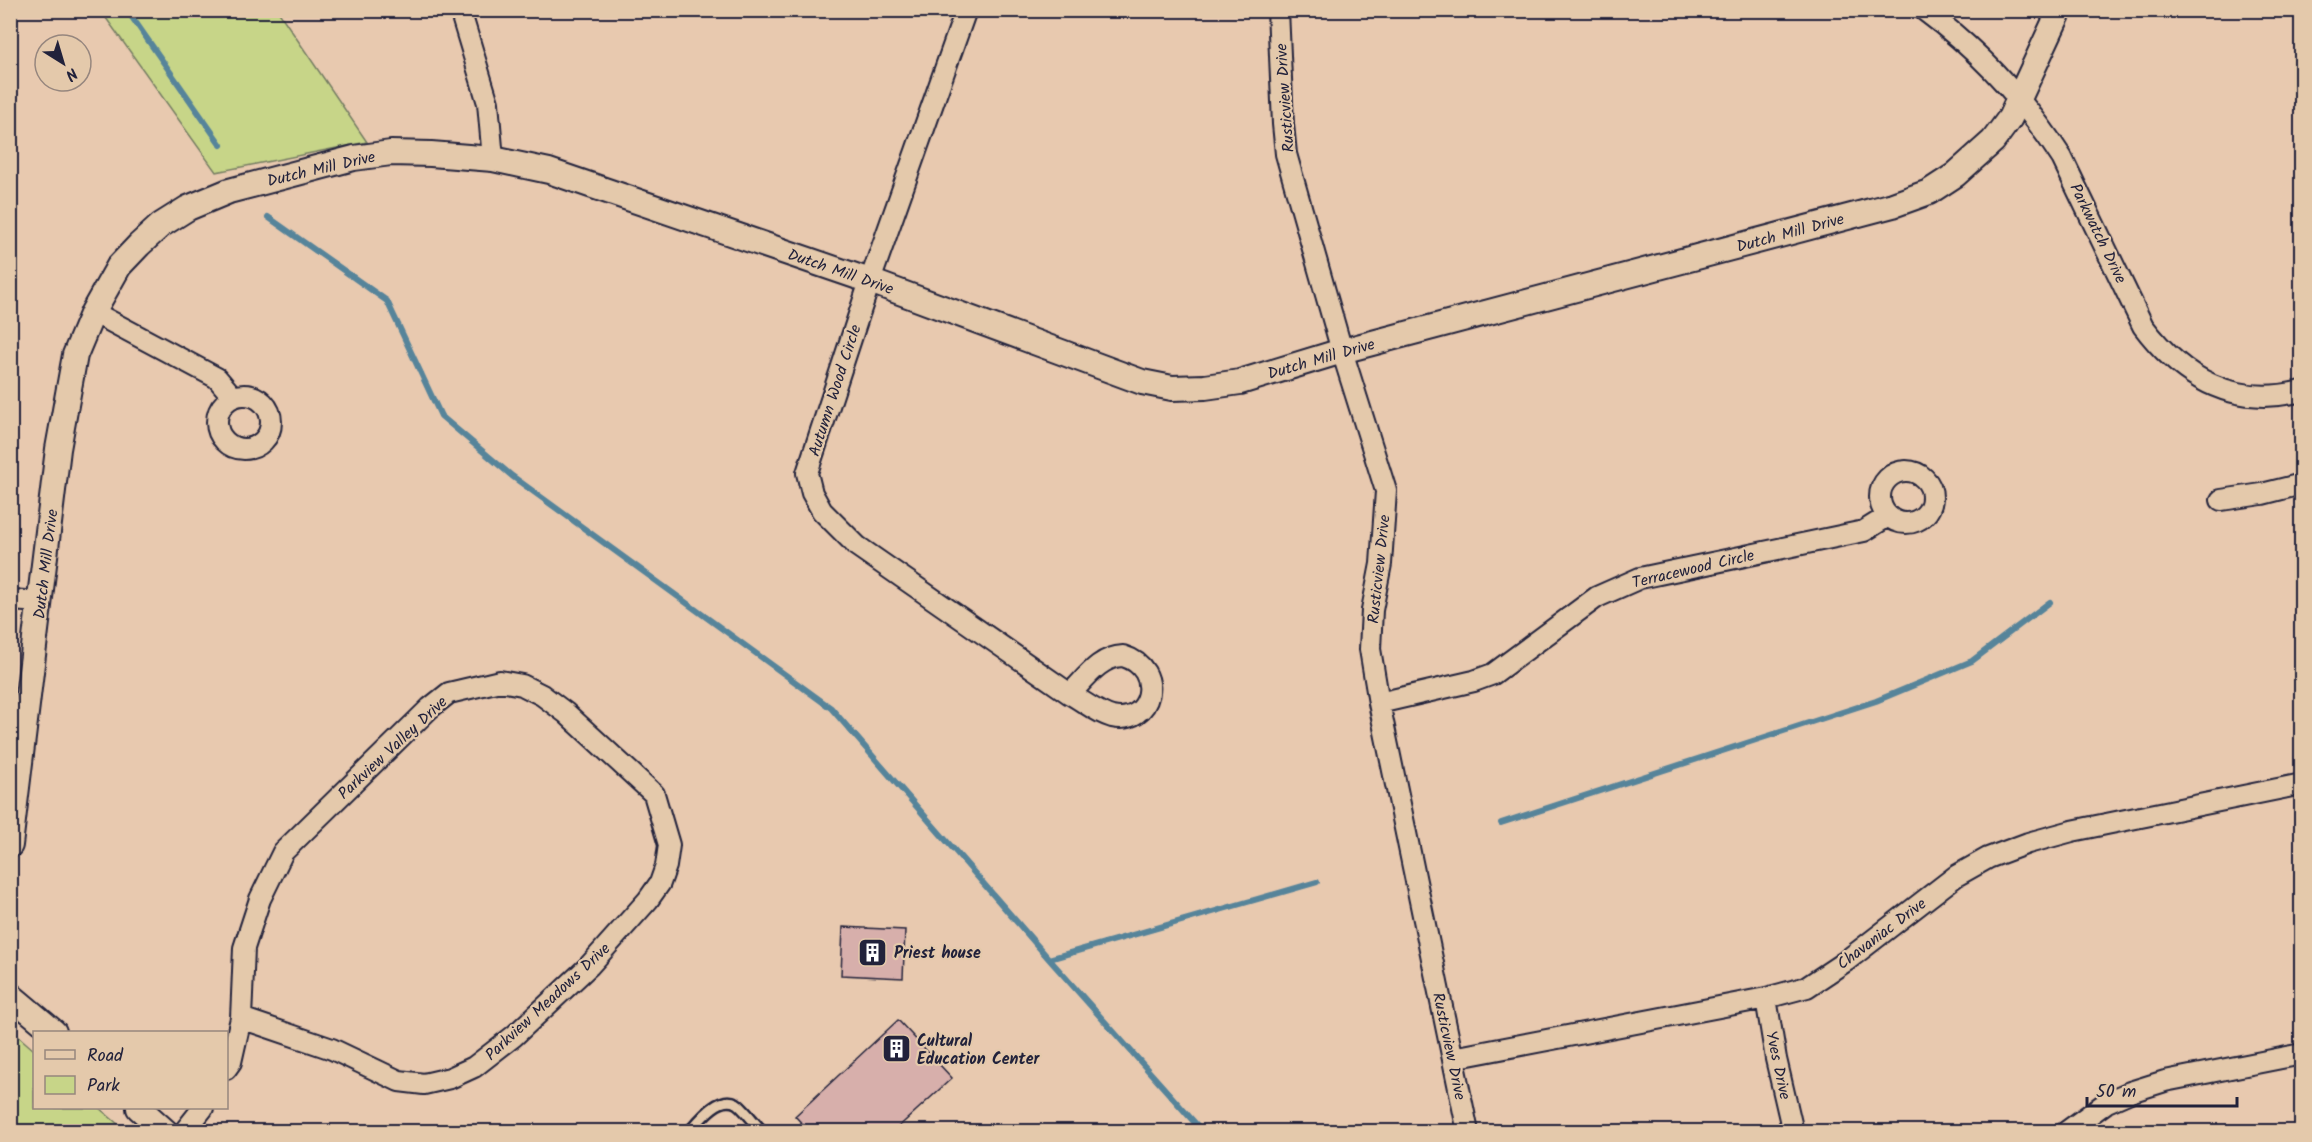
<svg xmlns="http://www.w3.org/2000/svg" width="2312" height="1142" font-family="Kalam,sans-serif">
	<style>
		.green { fill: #c7d588; stroke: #747c62; stroke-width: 1.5 }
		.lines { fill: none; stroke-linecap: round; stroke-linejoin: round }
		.stream { stroke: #57849a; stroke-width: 6 }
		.building { fill: #d7afab; stroke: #22223b; stroke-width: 1.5 }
		.service-casing { stroke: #22223b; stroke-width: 14 }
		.minor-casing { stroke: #22223b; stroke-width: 24 }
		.tertiary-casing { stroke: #22223b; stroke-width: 28 }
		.service { stroke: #e4c9ab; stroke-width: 9 }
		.minor { stroke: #e4c9ab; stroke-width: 20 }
		.tertiary { stroke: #e4c9ab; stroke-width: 24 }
		.labels { text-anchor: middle; stroke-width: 4.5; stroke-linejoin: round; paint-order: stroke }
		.street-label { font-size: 16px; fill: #22223b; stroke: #e4c9ab }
		.poi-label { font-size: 16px; font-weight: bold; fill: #22223b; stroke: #e4c9ab; text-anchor: start }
	</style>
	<rect width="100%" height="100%" fill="#e8c9af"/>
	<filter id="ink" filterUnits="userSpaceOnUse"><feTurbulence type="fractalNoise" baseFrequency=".0167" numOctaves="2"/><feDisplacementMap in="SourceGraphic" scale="12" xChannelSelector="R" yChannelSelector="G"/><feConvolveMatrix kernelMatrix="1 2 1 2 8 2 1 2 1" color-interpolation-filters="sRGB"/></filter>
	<g filter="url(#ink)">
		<path class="green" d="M101 11H278L367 142 216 172Z
			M10 1029 34 1050V1108H99L126 1131H11Z"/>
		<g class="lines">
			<path class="stream" d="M127 10 221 145
				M268 217 387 301 441 416 512 476 831 708 1049 959 1203 1132
				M1501 823 1876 701 1972 661 2050 602
				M1049 959 1317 882"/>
		</g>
		<path class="building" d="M843 927 905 930 903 978 841 975Z
			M898 1020 952 1078 894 1131H809L795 1116Z"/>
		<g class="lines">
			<defs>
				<path id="service" d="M689 1132C699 1121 719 1094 736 1103 743 1107 756 1125 763 1132"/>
				<path id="minor" d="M460 10 488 103 493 159
					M966 10 870 281 807 473 812 493 822 511 857 546 1070 694
					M1278 10 1283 124 1286 154 1342 351 1386 491 1381 564 1372 610 1370 649 1379 703 1468 1132
					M1924 10C1978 50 2026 102 2062 158L2143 326C2183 379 2234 408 2302 391
					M93 312 217 378 233 397
					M217 422a27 27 0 1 1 54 0a27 27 0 1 1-54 0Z
					M1880 497a26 26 0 1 1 52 0a26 26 0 1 1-52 0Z
					M2221 500 2262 494 2302 484
					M10 600 41 602
					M1123 656C1166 669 1152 726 1112 717 1097 713 1083 701 1070 694 1086 678 1099 657 1123 656Z
					M1379 703 1474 681 1493 674 1597 597 1640 578 1864 531 1888 516
					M1766 998 1776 1059 1793 1132
					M1453 1058 1766 998 1807 987 1846 961 1956 876 1988 858 2028 843 2072 831 2302 784
					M226 1069 231 1062 241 1018 244 948 260 899 283 852 430 708 449 693 500 681 522 685 542 695 566 713 654 794 669 845 666 866 660 883 648 900 589 966 514 1036 474 1067 450 1078 424 1084 399 1081 332 1049 241 1018
					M184 1132 203 1108
					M2066 1132 2107 1102 2130 1092 2165 1081 2302 1054"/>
				<path id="tertiary" d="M10 845 58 449 75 355 93 312 119 266 139 245 161 225 188 208 229 191 354 158 391 153 431 154 493 159 549 171 870 281 1142 382 1172 388 1205 387 1240 382 1342 351 1893 205 1929 192 1955 175 1993 141 2010 118 2060 10
					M10 995 54 1032
					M139 1108 166 1132"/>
			</defs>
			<use href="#service" class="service-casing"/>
			<use href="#minor" class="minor-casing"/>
			<use href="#tertiary" class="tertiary-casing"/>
			<use href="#service" class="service"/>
			<use href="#minor" class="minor"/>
			<use href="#tertiary" class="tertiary"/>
		</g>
	</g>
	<defs>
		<symbol id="building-square" viewBox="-11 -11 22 22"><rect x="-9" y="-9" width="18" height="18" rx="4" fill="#22223b" stroke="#e4c9ab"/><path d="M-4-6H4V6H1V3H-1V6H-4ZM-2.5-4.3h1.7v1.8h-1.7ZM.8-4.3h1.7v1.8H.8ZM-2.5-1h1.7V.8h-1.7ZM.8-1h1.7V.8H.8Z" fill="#fff"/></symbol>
	</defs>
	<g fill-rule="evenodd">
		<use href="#building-square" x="856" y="936" width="33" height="33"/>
		<use href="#building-square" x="880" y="1032" width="33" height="33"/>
	</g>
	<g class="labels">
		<g class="street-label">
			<text transform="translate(1284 98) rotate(-94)" y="6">Rusticview Drive</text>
			<text transform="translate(321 168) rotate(-13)" y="6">Dutch Mill Drive</text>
			<text transform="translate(1790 232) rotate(-15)" y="6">Dutch Mill Drive</text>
			<text transform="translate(2099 233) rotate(64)" y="6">Parkwatch Drive</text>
			<text transform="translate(841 271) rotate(19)" y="6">Dutch Mill Drive</text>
			<text transform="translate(1321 358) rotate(-16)" y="6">Dutch Mill Drive</text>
			<text transform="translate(834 390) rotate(-72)" y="6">Autumn Wood Circle</text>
			<text transform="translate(45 564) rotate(-83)" y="6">Dutch Mill Drive</text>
			<text transform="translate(1693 568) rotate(-13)" y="6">Terracewood Circle</text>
			<text transform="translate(1378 569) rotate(-84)" y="6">Rusticview Drive</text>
			<text transform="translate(392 747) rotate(-43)" y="6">Parkview Valley Drive</text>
			<text transform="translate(1881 933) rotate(-37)" y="6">Chavaniac Drive</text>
			<text transform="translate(547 1001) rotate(-43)" y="6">Parkview Meadows Drive</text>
			<text transform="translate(1450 1046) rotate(78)" y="6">Rusticview Drive</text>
			<text transform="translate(1779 1065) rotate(78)" y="6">Yves Drive</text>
		</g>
		<g class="poi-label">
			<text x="894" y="958">Priest house</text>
			<text x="917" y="1046">Cultural<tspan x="917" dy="18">Education Center</tspan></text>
		</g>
	</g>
	<rect width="2312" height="1142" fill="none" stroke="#e4c9ab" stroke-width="36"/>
	<rect x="18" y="18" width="2276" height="1106" fill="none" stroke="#22223b" stroke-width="2" filter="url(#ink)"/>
	<rect x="33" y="1031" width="195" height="78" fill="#e4c9ab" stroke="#96867e" stroke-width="1.5"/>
	<rect x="45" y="1050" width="30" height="9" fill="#e4c9ab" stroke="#96867e" stroke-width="1.5"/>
	<text x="87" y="1061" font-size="18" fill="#22223b">Road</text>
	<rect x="45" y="1076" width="30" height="18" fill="#c7d588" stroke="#96867e" stroke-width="1.5"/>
	<text x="87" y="1091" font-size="18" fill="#22223b">Park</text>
	<g transform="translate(63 63) rotate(143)"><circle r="28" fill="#e4c9ab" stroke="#96867e" stroke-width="1.5"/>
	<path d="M0-4.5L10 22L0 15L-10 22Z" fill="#22223b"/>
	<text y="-9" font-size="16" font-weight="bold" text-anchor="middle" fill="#22223b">N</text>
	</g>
	<path d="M2087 1097v9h150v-9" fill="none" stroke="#22223b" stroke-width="3"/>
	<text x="2096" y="1097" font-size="18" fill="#22223b" stroke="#e4c9ab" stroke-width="4.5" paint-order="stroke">50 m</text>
</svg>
